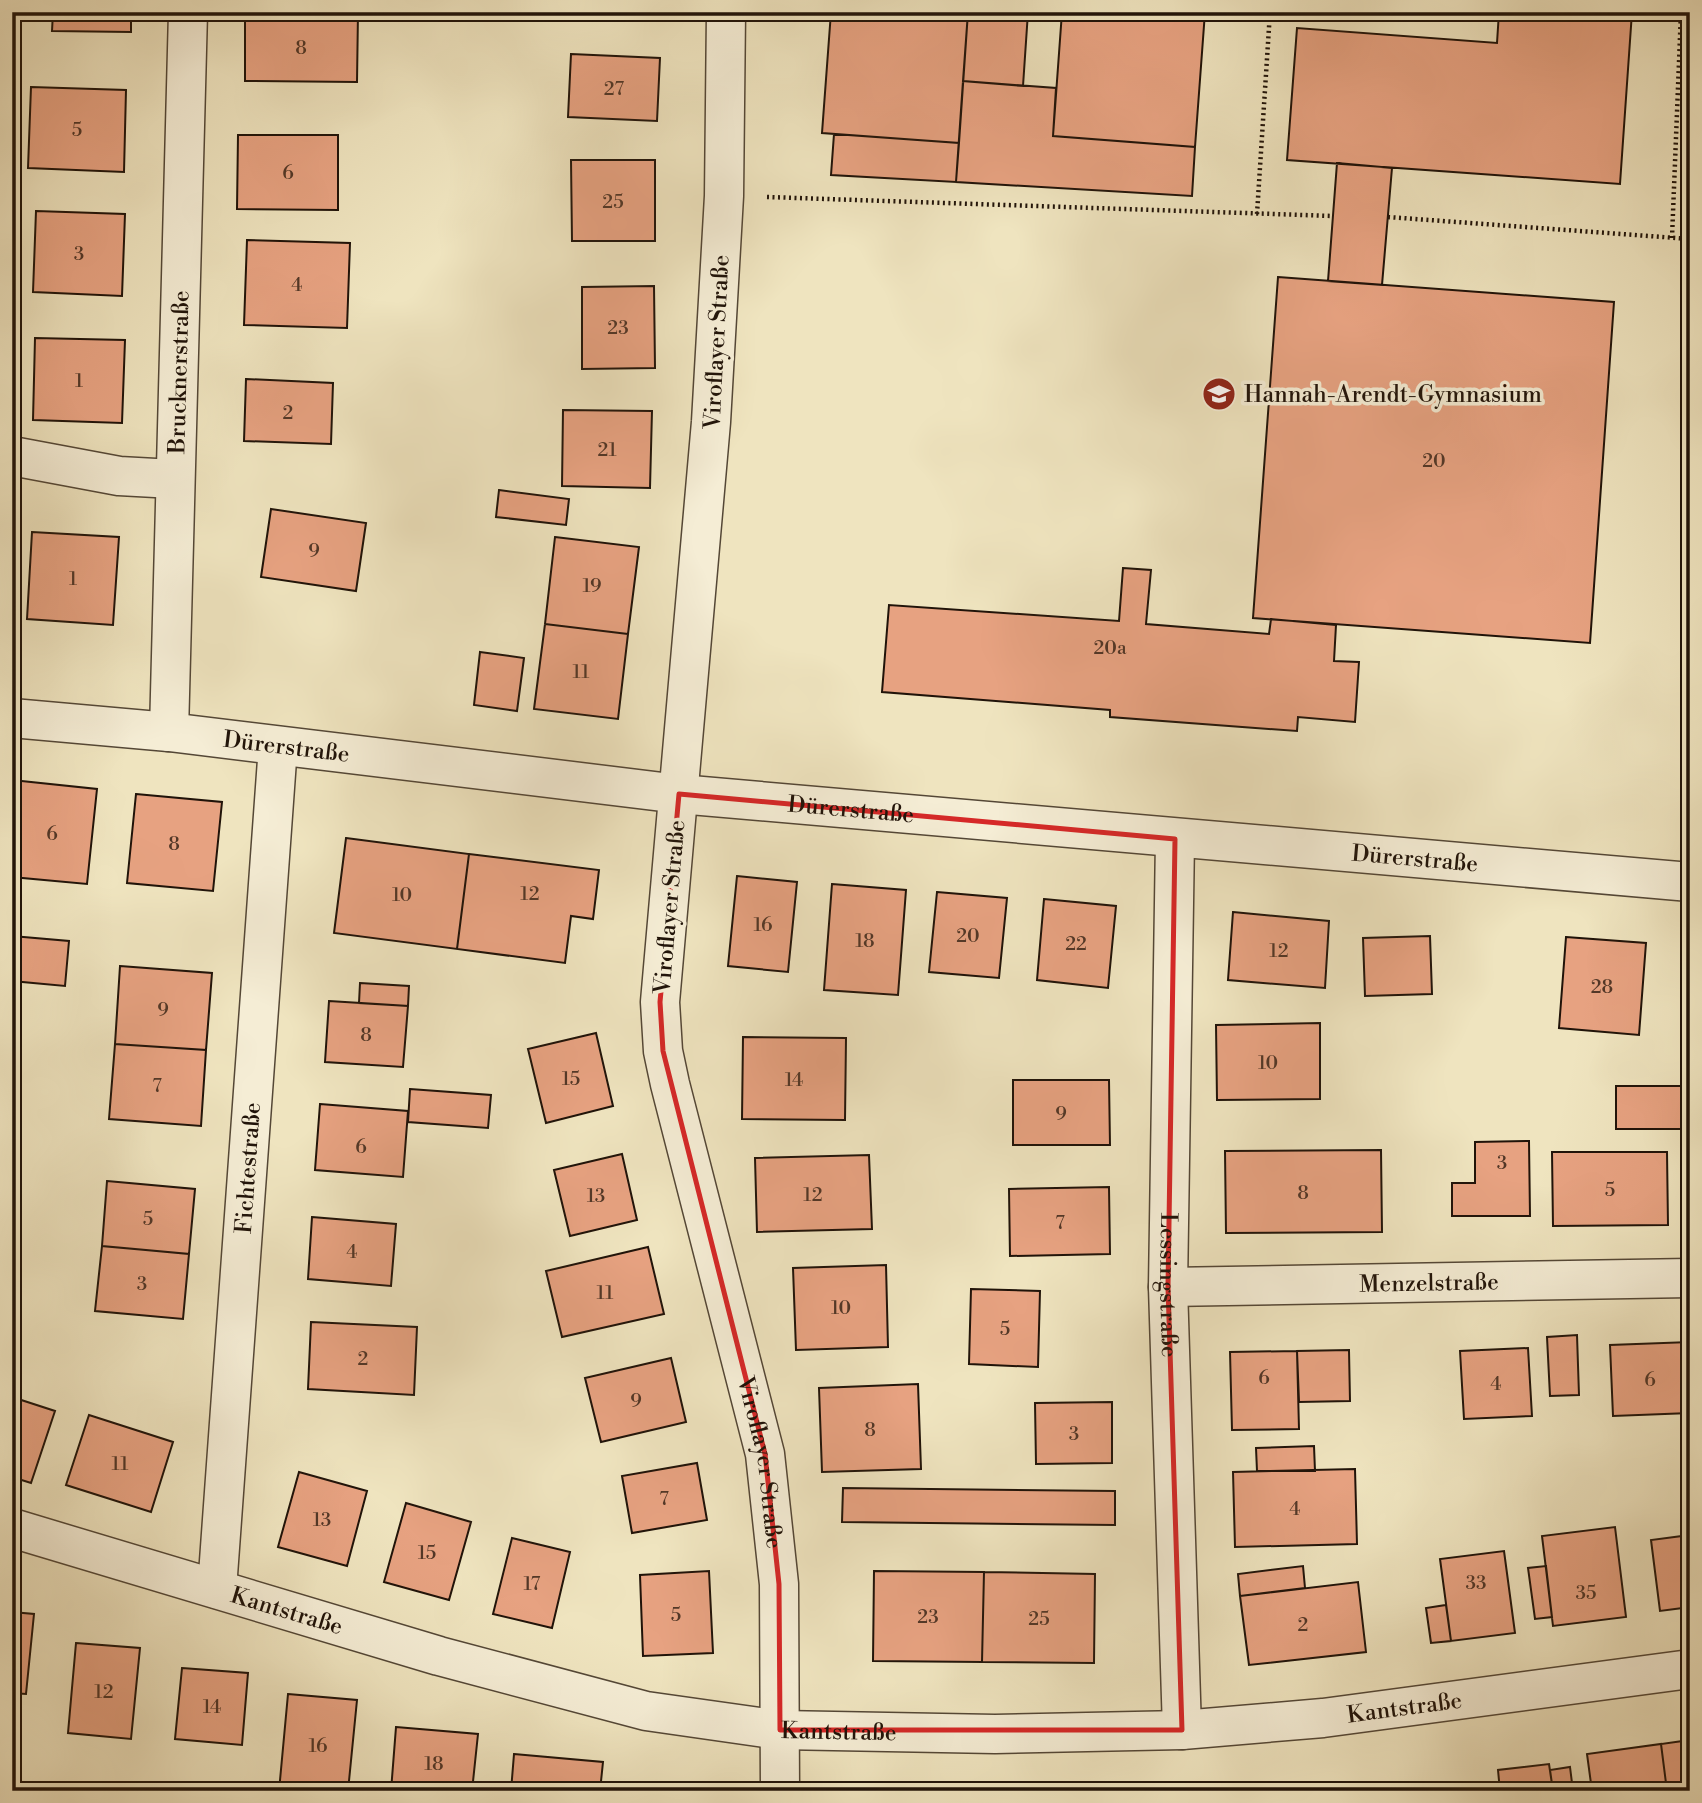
<svg xmlns="http://www.w3.org/2000/svg" width="1702" height="1803" font-family="'Libre Bodoni',serif">
	<style>
		.building { fill: #e7a281; stroke: #201309; stroke-width: 2 }
		.lines { fill: none; stroke-linecap: round; stroke-linejoin: round }
		.minor-casing { stroke: #544736; stroke-width: 41 }
		.path { stroke: #201309; stroke-width: 4.5; stroke-dasharray: 2 3.5; stroke-linecap: butt }
		.minor { stroke: #f5edd5; stroke-width: 38 }
		.marked { fill: none; stroke: #d62828; stroke-width: 5; stroke-linejoin: round }
		.labels { text-anchor: middle; stroke-width: 7; stroke-linejoin: round; paint-order: stroke }
		.number-label { font-size: 19px; fill: #523727 }
		.street-label { font-size: 23px; fill: #201309; stroke: #f5edd5 }
		.poi-label { font-size: 23px; fill: #201309; stroke: #f5edd5; text-anchor: start }
	</style>
	<rect width="100%" height="100%" fill="#efe4bf"/>
	<filter id="stains"><feTurbulence type="fractalNoise" baseFrequency=".00286" numOctaves="4"/><feColorMatrix values="0 0 0 0 .2 0 0 0 0 .09 0 0 0 0 .02 0 0 0 .5 -.17"/></filter>
	<radialGradient id="worn" r=".72"><stop offset=".6" stop-color="#630" stop-opacity="0"/><stop offset="1" stop-color="#630" stop-opacity=".3"/></radialGradient>
	<path class="building" d="M53 12H131V32L52 31Z
		M245 12H358L357 82 245 81Z
		M831 12H968L959 143 822 133Z
		M968 12H1028L1023 86 963 81Z
		M1062 12H1205L1195 147 1053 136Z
		M1499 12H1632L1620 184 1287 160 1297 28 1497 43Z
		M571 54 660 58 657 121 568 117Z
		M963 81 1056 88 1053 136 1195 147 1192 196 956 182Z
		M31 87 126 90 124 172 28 168Z
		M834 134 959 143 956 182 831 175Z
		M238 135H338V210L237 209Z
		M571 160H655V241H572Z
		M1337 163 1392 168 1382 285 1328 281Z
		M36 211 125 214 122 296 33 292Z
		M247 240 350 243 347 328 244 325Z
		M1278 277 1614 302 1590 643 1253 618Z
		M654 286 655 368 582 369V287Z
		M35 338 125 340 122 423 33 420Z
		M246 379 333 383 331 444 244 441Z
		M563 410 652 411 650 488 562 486Z
		M499 490 569 499 566 525 496 517Z
		M271 509 366 523 356 591 261 577Z
		M32 532 119 537 113 625 27 619Z
		M555 537 639 547 628 634 545 624Z
		M1123 568 1151 570 1146 624 1269 634 1271 619 1336 625 1334 661 1359 662 1355 722 1298 717 1297 731 1110 717V710L882 692 889 605 1119 621Z
		M545 624 628 634 618 719 534 709Z
		M480 652 524 658 517 711 474 705Z
		M12 780 97 789 87 884 12 877Z
		M136 794 222 802 213 891 127 883Z
		M346 838 469 854 457 949 334 933Z
		M469 854 599 870 593 919 571 916 565 963 457 949Z
		M737 876 797 882 788 972 728 966Z
		M832 884 906 890 898 995 824 990Z
		M937 892 1007 898 999 978 929 972Z
		M1044 899 1116 906 1108 988 1037 980Z
		M1233 912 1329 921 1325 988 1228 980Z
		M12 936 69 941 65 986 12 981Z
		M1430 936 1432 994 1365 996 1363 938Z
		M1566 937 1646 943 1639 1035 1559 1028Z
		M120 966 212 973 206 1050 115 1044Z
		M360 983 409 986 408 1006 359 1003Z
		M329 1001 408 1006 403 1067 325 1062Z
		M1320 1023V1099L1217 1100 1216 1025Z
		M596 1033 613 1106 546 1123 528 1049Z
		M743 1037 846 1038 845 1120 742 1119Z
		M115 1044 206 1050 201 1126 109 1119Z
		M1013 1080H1109L1110 1145H1013Z
		M1616 1086H1682V1129H1616Z
		M410 1089 491 1095 488 1128 408 1122Z
		M320 1104 408 1111 403 1177 315 1170Z
		M1688 1140H1690V1207Z
		M1529 1141 1530 1216H1452V1183H1475V1142Z
		M1381 1150 1382 1232 1226 1233 1225 1151Z
		M1552 1152H1667L1668 1225 1553 1226Z
		M622 1154 637 1220 570 1236 554 1170Z
		M869 1155 872 1229 757 1232 755 1158Z
		M107 1181 195 1189 189 1254 102 1246Z
		M1109 1187 1110 1254 1010 1256 1009 1189Z
		M312 1217 396 1224 391 1286 308 1279Z
		M102 1246 189 1254 183 1319 95 1311Z
		M648 1247 664 1314 562 1337 546 1271Z
		M886 1265 888 1347 796 1350 793 1268Z
		M971 1289 1040 1291 1038 1367 969 1364Z
		M311 1322 417 1327 414 1395 308 1389Z
		M1577 1335 1579 1395 1550 1396 1547 1337Z
		M1690 1342V1413L1613 1416 1610 1345Z
		M1528 1348 1532 1416 1464 1419 1460 1351Z
		M1349 1350 1350 1401 1299 1402 1297 1351Z
		M1297 1351 1299 1429 1232 1430 1230 1352Z
		M671 1358 686 1422 601 1442 585 1378Z
		M918 1384 921 1469 822 1472 819 1388Z
		M12 1397 55 1411 31 1483 12 1477Z
		M1112 1402V1463L1036 1464 1035 1403Z
		M89 1415 173 1442 151 1512 66 1485Z
		M1314 1446 1315 1471H1257L1256 1448Z
		M697 1463 707 1520 632 1533 622 1476Z
		M1355 1469 1357 1544 1235 1547 1233 1472Z
		M299 1472 367 1491 347 1566 278 1547Z
		M843 1488 1115 1491V1525L842 1522Z
		M406 1503 471 1522 449 1600 384 1582Z
		M1615 1527 1626 1617 1553 1626 1542 1536Z
		M1690 1535V1607L1660 1611 1651 1540Z
		M512 1538 570 1552 552 1628 493 1614Z
		M1504 1551 1515 1633 1451 1641 1440 1559Z
		M1303 1566 1305 1588 1240 1596 1238 1574Z
		M1546 1566 1552 1617 1535 1619 1528 1568Z
		M709 1571 713 1653 643 1656 640 1575Z
		M874 1571 984 1572 982 1662 873 1661Z
		M984 1572 1095 1574 1094 1663 982 1662Z
		M1358 1582 1366 1652 1249 1665 1240 1596Z
		M1446 1605 1451 1641 1431 1643 1426 1608Z
		M12 1612 34 1614 26 1694 12 1693Z
		M76 1643 140 1648 131 1739 68 1733Z
		M182 1668 248 1673 242 1745 175 1739Z
		M288 1694 357 1700 348 1791H279Z
		M396 1727 478 1734 472 1791H391Z
		M1690 1740V1791H1667L1661 1744Z
		M1661 1744 1667 1791H1592L1587 1754Z
		M514 1754 603 1762 600 1791H511Z
		M1549 1764 1553 1791H1500L1498 1770Z
		M1570 1767 1573 1791H1553L1550 1770Z
		M1079 1785H1150V1791H1079Z
		M648 1787H731V1791H648Z"/>
	<g class="lines">
		<defs>
			<g id="minor">
				<path id="s1" d="M726 12 724 196 711 422 660 1002 663 1051 670 1084 765 1454 779 1584 780 1791"/>
				<path d="M12 456 119 476 174 479"/>
				<path id="s2" d="M12 718 169 732 679 794 1690 882"/>
				<path id="s3" d="M169 732 188 12"/>
				<path id="s4" d="M1175 839 1168 1287 1182 1730"/>
				<path id="s5" d="M1168 1287 1690 1278"/>
				<path id="s6" d="M12 1528 439 1656 646 1711 780 1730 995 1734 1182 1730 1323 1718 1690 1669"/>
				<path id="s7" d="M217 1589 278 746"/>
			</g>
		</defs>
		<use href="#minor" class="minor-casing"/>
		<path class="path" d="M767 197 1333 216
			M1257 214 1270 12
			M1388 217 1690 239
			M1672 238 1681 12"/>
		<use href="#minor" class="minor"/>
	</g>
	<path class="marked" d="M679 794 1175 839 1168 1287 1182 1730H780L779 1584 765 1454 663 1051 660 1002Z"/>
	<defs>
		<symbol id="school-disc" viewBox="-11 -11 22 22"><circle r="9.5" fill="#8f2418" stroke="#f5edd5"/><path d="M0-5L7-2L0 1L-7-2ZM-4 1L0 2.5L4 1V4Q0 6-4 4Z" fill="#fff"/></symbol>
	</defs>
	<g fill-rule="evenodd">
		<use href="#school-disc" x="1200" y="375" width="38" height="38"/>
	</g>
	<g class="labels">
		<g class="number-label">
			<text x="301" y="54">8</text>
			<text x="614" y="95">27</text>
			<text x="77" y="136">5</text>
			<text x="288" y="179">6</text>
			<text x="613" y="208">25</text>
			<text x="79" y="260">3</text>
			<text x="297" y="291">4</text>
			<text x="618" y="334">23</text>
			<text x="79" y="387">1</text>
			<text x="288" y="419">2</text>
			<text x="607" y="456">21</text>
			<text x="1434" y="467">20</text>
			<text x="314" y="557">9</text>
			<text x="73" y="585">1</text>
			<text x="592" y="592">19</text>
			<text x="1110" y="654">20a</text>
			<text x="581" y="678">11</text>
			<text x="52" y="840">6</text>
			<text x="174" y="850">8</text>
			<text x="530" y="900">12</text>
			<text x="402" y="901">10</text>
			<text x="763" y="931">16</text>
			<text x="968" y="942">20</text>
			<text x="865" y="947">18</text>
			<text x="1076" y="950">22</text>
			<text x="1279" y="957">12</text>
			<text x="1602" y="993">28</text>
			<text x="163" y="1016">9</text>
			<text x="366" y="1041">8</text>
			<text x="1268" y="1069">10</text>
			<text x="571" y="1085">15</text>
			<text x="794" y="1086">14</text>
			<text x="157" y="1092">7</text>
			<text x="1061" y="1120">9</text>
			<text x="361" y="1153">6</text>
			<text x="1502" y="1169">3</text>
			<text x="1610" y="1196">5</text>
			<text x="1303" y="1199">8</text>
			<text x="813" y="1201">12</text>
			<text x="596" y="1202">13</text>
			<text x="148" y="1225">5</text>
			<text x="1060" y="1229">7</text>
			<text x="352" y="1258">4</text>
			<text x="142" y="1290">3</text>
			<text x="605" y="1299">11</text>
			<text x="841" y="1314">10</text>
			<text x="1005" y="1335">5</text>
			<text x="363" y="1365">2</text>
			<text x="1264" y="1384">6</text>
			<text x="1650" y="1386">6</text>
			<text x="1496" y="1390">4</text>
			<text x="636" y="1407">9</text>
			<text x="870" y="1436">8</text>
			<text x="1074" y="1440">3</text>
			<text x="120" y="1470">11</text>
			<text x="664" y="1505">7</text>
			<text x="1295" y="1515">4</text>
			<text x="322" y="1526">13</text>
			<text x="427" y="1559">15</text>
			<text x="1476" y="1589">33</text>
			<text x="532" y="1590">17</text>
			<text x="1586" y="1599">35</text>
			<text x="676" y="1621">5</text>
			<text x="928" y="1623">23</text>
			<text x="1039" y="1625">25</text>
			<text x="1303" y="1631">2</text>
			<text x="104" y="1698">12</text>
			<text x="212" y="1713">14</text>
			<text x="318" y="1752">16</text>
			<text x="434" y="1770">18</text>
		</g>
		<g class="street-label">
			<text transform="translate(716 342) rotate(-87)" y="8">Viroflayer Straße</text>
			<text dy="8" stroke="none"><textPath href="#s3" startOffset="360">Brucknerstraße</textPath></text>
			<text dy="8" stroke="none"><textPath href="#s2" startOffset="276">Dürerstraße</textPath></text>
			<text dy="8" stroke="none"><textPath href="#s2" startOffset="844">Dürerstraße</textPath></text>
			<text dy="8" stroke="none"><textPath href="#s2" startOffset="1410">Dürerstraße</textPath></text>
			<text transform="translate(669 907) rotate(-85)" y="8">Viroflayer Straße</text>
			<text dy="8" stroke="none"><textPath href="#s7" startOffset="422">Fichtestraße</textPath></text>
			<text dy="8" stroke="none"><textPath href="#s5" startOffset="261">Menzelstraße</textPath></text>
			<text dy="8" stroke="none"><textPath href="#s4" startOffset="446">Lessingstraße</textPath></text>
			<text dy="8" stroke="none"><textPath href="#s1" startOffset="1465">Viroflayer Straße</textPath></text>
			<text dy="8" stroke="none"><textPath href="#s6" startOffset="287">Kantstraße</textPath></text>
			<text dy="8" stroke="none"><textPath href="#s6" startOffset="1421">Kantstraße</textPath></text>
			<text dy="8" stroke="none"><textPath href="#s6" startOffset="854">Kantstraße</textPath></text>
		</g>
		<g class="poi-label">
			<text x="1244" y="402">Hannah-Arendt-Gymnasium</text>
		</g>
	</g>
	<rect width="1702" height="1803" fill="none" stroke="#efe4bf" stroke-width="42"/>
	<rect x="14" y="14" width="1674" height="1775" fill="none" stroke="#201309" stroke-width="3.5"/>
	<rect x="21" y="21" width="1660" height="1761" fill="none" stroke="#201309" stroke-width="2"/>
	<rect width="100%" height="100%" filter="url(#stains)"/>
	<rect width="100%" height="100%" fill="url(#worn)"/>
</svg>
